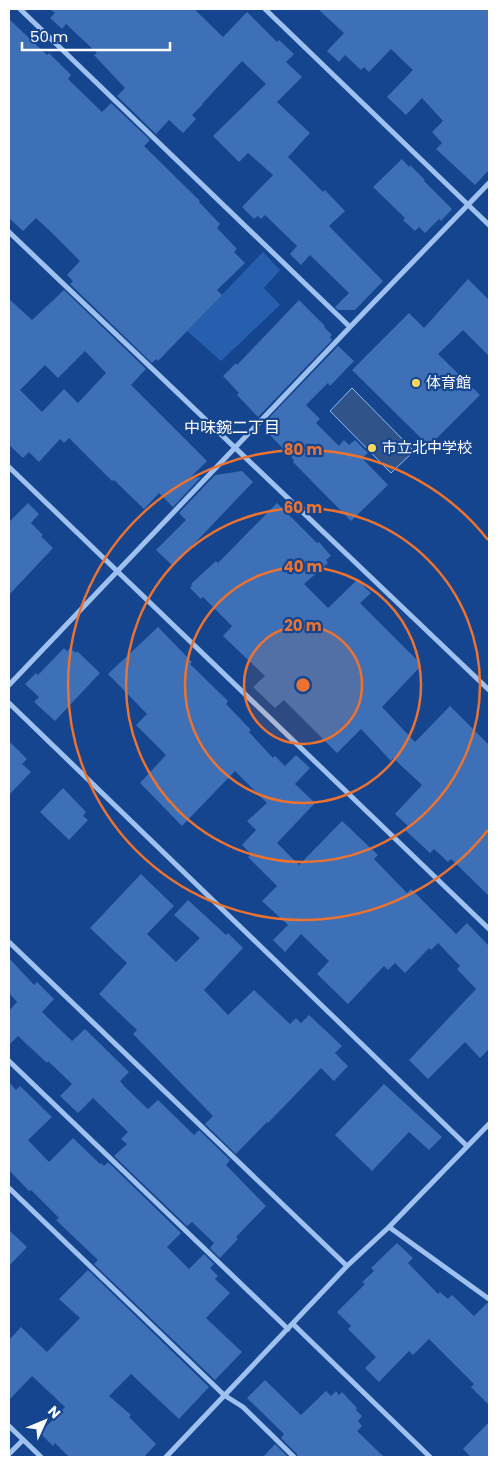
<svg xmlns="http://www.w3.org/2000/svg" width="498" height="1466" font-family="Poppins,'Noto Sans JP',sans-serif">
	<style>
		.green { fill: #265fad }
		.water { fill: #30548a; stroke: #90bbf4 }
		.building { fill: #3d70b7; fill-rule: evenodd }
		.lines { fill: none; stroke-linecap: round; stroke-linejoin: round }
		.street { stroke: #9fc1f0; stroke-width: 5 }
		.ring { fill: none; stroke: #eb7230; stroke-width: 2.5 }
		.poi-dot { fill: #ffd65e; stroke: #14458e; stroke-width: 2 }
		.labels { text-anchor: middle; stroke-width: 4.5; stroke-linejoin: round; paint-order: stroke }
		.poi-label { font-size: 15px; fill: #fff; stroke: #14458e; text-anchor: start }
		.neighbourhood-label { font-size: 16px; fill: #fff; stroke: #14458e }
		.centre { fill: #eb7230; stroke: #14458e; stroke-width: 2.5 }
		.ring-label { font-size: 15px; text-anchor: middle; font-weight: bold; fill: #eb7230; stroke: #14458e; stroke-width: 4.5; stroke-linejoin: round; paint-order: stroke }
	</style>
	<rect width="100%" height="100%" fill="#14458e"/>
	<path class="green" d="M263 252 280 270 264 288 280 305 221 361 187 331Z"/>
	<path class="water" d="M352 388 414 451 391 473 330 411Z"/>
	<path class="building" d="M50 9H194L223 37 247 12 277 42 279 40 294 54 286 62 302 77 277 102 310 133 288 157 323 192 325 190 345 211 329 226 383 281 355 310H338L335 307 349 293 310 255 301 265 290 254 297 246 265 215 261 219 258 216 254 219 242 207 273 175 248 153 239 162 213 136 266 84 242 61 202 104H203L192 115 196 119 183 133 169 120 156 134 117 96 125 88 94 55 97 53 66 24 62 29 50 18 55 13Z
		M318 9H489V170L475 185 436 149 442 143 432 132 443 121 422 98 406 115 387 97 413 70 391 49 369 72 364 67 361 70 345 55 339 62 327 51 344 33Z
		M9 19 47 55 49 53 71 75 68 79 102 112 111 103 150 140 144 146 200 201 199 202 220 224 217 228 237 249 234 252 245 263 217 290 222 295 158 361 156 359 152 363 70 284 73 281 67 275 80 261 51 232 36 218 23 231 9 218Z
		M402 159 409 167 410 165 425 180 424 181 452 209 441 221 439 219 425 233 419 227 415 231 403 220 405 218 373 187Z
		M468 279 489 300V356L463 330 438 354 480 395 429 446 352 370 409 313 424 328Z
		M64 290 146 369 131 385 207 461 189 479 201 477 173 507 159 493 144 509 114 480 112 481 69 438 64 443 60 439 39 462 29 452 23 458 9 445V299L32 320ZM85 351 106 373 78 403 64 389 42 412 20 390 45 365 58 378Z
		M299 300 325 326 324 327 332 335 330 337 332 340 258 417 237 395 239 393 223 376 236 363 237 365Z
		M338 346 354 361 330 386 328 383 306 405 320 419 316 423 339 446 344 440 349 445 355 440 368 453 362 458 388 485 351 521 293 462 294 460 268 433 271 430 264 423Z
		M242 471 253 482 173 566 156 550 186 520 179 513 215 475Z
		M28 503 39 514 31 523 43 535 41 536 53 548 9 595V522Z
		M277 503 317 543 319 542 331 556 326 560 328 563 304 584 328 608 357 580 371 593 360 603 418 661 417 662 421 666 382 707 415 742 450 706 489 745V896L451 859 448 862 434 849 430 853 405 830 408 826 395 814 422 785 393 758 391 761 361 729 337 753 284 700 275 708 253 687 265 676 223 636 232 626 203 597 201 599 190 588 192 585 191 584 216 561 218 563Z
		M158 627 192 662 190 664 228 701 226 704 251 730 249 732 273 758 275 756 285 766 296 755 310 768 295 784 315 803 277 843 299 865 342 821 378 855 374 859 407 893 411 889 456 934 467 923 489 946V1049L480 1058 465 1042 428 1079 409 1060 476 989 457 969 460 966 438 943 431 950 429 948 405 973 395 963 388 970 384 966 348 1004 317 974 329 961 301 934 285 952 273 940 288 925 262 901 277 886 248 857 251 854 242 845 256 830 247 821 267 803 235 771 182 826 140 783 166 755 136 725 147 714 108 674Z
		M64 648 67 651 70 648 76 653 77 651 100 673 55 721 34 702 39 697 25 684 36 673 38 675Z
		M9 741 27 759 22 764 31 772 9 795Z
		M63 788 86 812 83 816 88 820 69 840 40 812Z
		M141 874 174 906 147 934 176 962 200 938 174 915 188 900 226 935 228 933 243 948 204 990 228 1015 254 990 290 1024 296 1018 301 1023 309 1015 342 1046 335 1053 348 1066 334 1081 321 1068 268 1123 267 1122 236 1154 205 1124 213 1116 133 1034 137 1030 99 994 127 963 90 928Z
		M9 958 34 985 37 982 54 999 42 1012 72 1041 85 1029 129 1072 120 1081 124 1086 148 1109 158 1100 194 1135 199 1130 230 1160 226 1165 266 1206 236 1237 238 1239 220 1258 210 1248 214 1243 192 1222 187 1226 114 1156 127 1144 121 1139 128 1132 93 1098 78 1113 60 1096 72 1084 48 1061 47 1063 18 1036 9 1045V1011L17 1002 9 993Z
		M9 1082 16 1090 20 1086 52 1117 28 1140 49 1162 73 1138 100 1164 101 1163 104 1166 108 1162 181 1233 167 1247 189 1269 204 1254 214 1264 210 1268 218 1276 215 1279 230 1293 206 1318 242 1352 215 1380 94 1264 98 1260 56 1220 59 1218 31 1190 29 1191 9 1170Z
		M384 1084 442 1137 429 1150 409 1132 372 1171 335 1135Z
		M9 1230 27 1247 9 1266Z
		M397 1243 413 1258 408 1263 438 1294 440 1292 448 1299 452 1295 474 1316 487 1303H489V1405L471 1387 474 1384 429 1339 413 1355 409 1351 379 1382 365 1368 376 1357 348 1329 351 1326 337 1312 365 1284 362 1282 374 1271 371 1268Z
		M88 1270 209 1387 179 1419 131 1374 109 1396 131 1415 129 1417 156 1444 144 1457H69L55 1443 53 1446 40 1433 65 1407 32 1376 9 1400V1340L21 1327 47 1352 80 1318 59 1299Z
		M265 1380 301 1415 326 1391 331 1396 336 1391 339 1395 342 1392 357 1408 356 1410 362 1416 358 1421 362 1426 357 1431 384 1457H298L297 1454 281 1438 284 1434 247 1398Z
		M489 1422V1457H471L463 1449Z
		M275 1444 288 1457H263Z"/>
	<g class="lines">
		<path class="street" d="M20 9 350 327
			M265 9 489 225
			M9 232 489 690
			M9 467 489 929
			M9 685 350 327 489 183
			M9 703 467 1146
			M9 942 347 1266
			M9 1061 288 1329
			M9 1188 224 1395 243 1407 294 1457
			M389 1227 489 1299
			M293 1324 430 1457
			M9 1426 41 1457
			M9 1454 23 1440
			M166 1457 347 1266 389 1227 489 1124"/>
	</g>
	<circle cx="303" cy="685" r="59" fill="#eb7230" fill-opacity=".12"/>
	<g class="ring">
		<circle cx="303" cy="685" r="59"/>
		<circle cx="303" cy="685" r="118"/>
		<circle cx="303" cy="685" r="177"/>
		<path d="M488 830A235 235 0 1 1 488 540"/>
	</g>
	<g class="poi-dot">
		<circle cx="416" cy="383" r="5"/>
		<circle cx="372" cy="448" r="5"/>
	</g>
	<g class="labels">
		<g class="poi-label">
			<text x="426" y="388">体育館</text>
			<text x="382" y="453">市立北中学校</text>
		</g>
		<g class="neighbourhood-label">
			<text x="232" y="433">中味鋺二丁目</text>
		</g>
	</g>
	<circle cx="303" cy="685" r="8" class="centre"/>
	<g class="ring-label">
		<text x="303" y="455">80 m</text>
		<text x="303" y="513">60 m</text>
		<text x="303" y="572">40 m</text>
		<text x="303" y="631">20 m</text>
	</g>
	<rect width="498" height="1466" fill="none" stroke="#ffffff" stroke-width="20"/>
	<g transform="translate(45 1421) rotate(46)" stroke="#14458e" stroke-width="4" paint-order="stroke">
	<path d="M0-4L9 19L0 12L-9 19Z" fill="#ffffff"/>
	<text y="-8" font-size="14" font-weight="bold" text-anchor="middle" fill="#ffffff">N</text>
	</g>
	<path d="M22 42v8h148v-8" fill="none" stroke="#ffffff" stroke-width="2.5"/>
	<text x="30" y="42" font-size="15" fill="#ffffff" stroke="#14458e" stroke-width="4" paint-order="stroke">50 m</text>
</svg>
